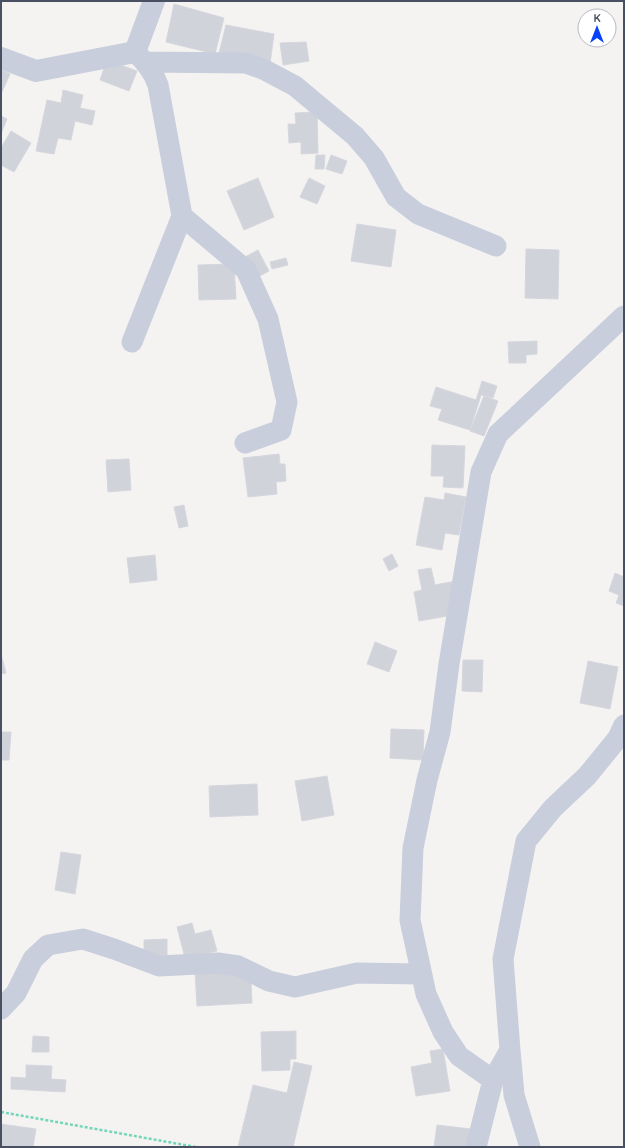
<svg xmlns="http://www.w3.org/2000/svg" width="625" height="1148" font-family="Quicksand,sans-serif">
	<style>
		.building { fill: #d1d3da; stroke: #d6d7de }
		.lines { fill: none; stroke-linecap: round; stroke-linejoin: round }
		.path { stroke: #72d7b9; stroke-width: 2.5; stroke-dasharray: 3 2; stroke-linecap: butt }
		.minor { stroke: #c8cedb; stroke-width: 21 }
		.tertiary { stroke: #c8cedb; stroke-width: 22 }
	</style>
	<rect width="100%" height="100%" fill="#f5f3f2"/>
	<path class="building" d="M174 4 224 18 215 54 166 42Z
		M226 25 274 34 270 64 219 53Z
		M306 42 309 61 283 65 280 43Z
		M107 60 137 71 129 91 100 80Z
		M1 70 10 74 1 94Z
		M63 90 83 95 80 108 95 111 92 125 75 121 71 140 58 138 54 154 36 151 47 100 61 103Z
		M317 112 318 153 301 154V142L289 143 288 124H296L295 113Z
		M1 116 7 119 1 134Z
		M11 131 31 143 14 172 1 165V148Z
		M316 155H325L324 169H315Z
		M331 155 347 161 342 174 326 169Z
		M258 178 274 217 244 230 227 191Z
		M309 178 325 186 317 204 300 197Z
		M357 224 396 230 391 267 351 261Z
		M526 249 559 250 558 299 525 298Z
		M258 250 269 271 256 278 245 257Z
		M286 258 288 265 272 269 270 262Z
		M234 264 236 299 199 300 198 265Z
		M537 341V354L526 355V363H509L508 342Z
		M482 381 497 386 493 398 481 395 470 430 438 420 442 409 430 406 436 387 476 400Z
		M484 396 498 401 484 436 470 431Z
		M432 445 465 446 463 488 443 487 444 476H431Z
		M279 454 280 464H285L286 481 276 482 277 494 248 497 243 458Z
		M129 459 131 490 108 492 106 460Z
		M445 493 466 497 459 535 445 533 442 550 416 545 425 497 444 500Z
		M184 505 188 526 179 528 174 507Z
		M392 554 398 566 389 571 383 559Z
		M155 555 157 580 130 583 127 558Z
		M431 568 435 585 456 581 453 615 419 621 414 592 422 590 418 570Z
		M615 573 624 577V606L616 603 619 595 609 591Z
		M375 642 397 651 389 672 367 664Z
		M1 654 6 673 1 674Z
		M463 660H483L482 692 462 691Z
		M588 661 618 667 610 709 580 703Z
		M391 729 424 730 423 760 390 758Z
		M1 732H11L9 760H1Z
		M327 776 334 815 302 821 295 781Z
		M257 784 258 815 210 817 209 786Z
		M61 852 81 855 75 894 55 890Z
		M192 923 195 934 211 930 217 951 185 958 177 927Z
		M167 939V955L144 956V940Z
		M226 970 251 982 252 1003 197 1006 195 972Z
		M296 1031V1059H290V1070L262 1071 261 1032Z
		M33 1036 49 1037V1052H32Z
		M443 1049 450 1091 416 1096 411 1067 432 1063 430 1051Z
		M294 1062 312 1066 293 1147H238L253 1085 287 1093Z
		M26 1065 52 1066 51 1079 66 1080 65 1092 11 1089V1077L26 1078Z
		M1 1124 36 1129 33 1147H1Z
		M437 1125 471 1129 469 1147H434Z"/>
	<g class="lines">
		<path class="path" d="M1 1112 196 1147"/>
		<path class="minor" d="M135 52C146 62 153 71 158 85L182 216 246 270 268 319 287 402 281 430 245 443
			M146 62 246 63 263 69 295 86 355 136 374 158 396 197 418 214 496 246
			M132 342 182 216
			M1 1009 16 993 33 959 48 945 83 939 114 949 159 966 218 963 238 966 269 981 295 987 357 973 421 974
			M510 1050 514 1095 530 1147
			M493 1080 459 1056 443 1032 426 994 410 920 413 848 427 780 440 732 449 664 481 472 498 434 624 316
			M476 1147 493 1080 510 1050 503 959 526 841 553 808 587 776 618 738 624 725"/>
		<path class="tertiary" d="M1 58 36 71 135 52 154 1"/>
	</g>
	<rect width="625" height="1148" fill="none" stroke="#485062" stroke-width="4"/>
	<g transform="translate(597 28)"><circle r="19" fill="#ffffff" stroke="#b6b9c0"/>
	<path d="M0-3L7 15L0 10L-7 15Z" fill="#0742fa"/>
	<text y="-6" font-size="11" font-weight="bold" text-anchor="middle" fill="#485062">K</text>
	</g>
</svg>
